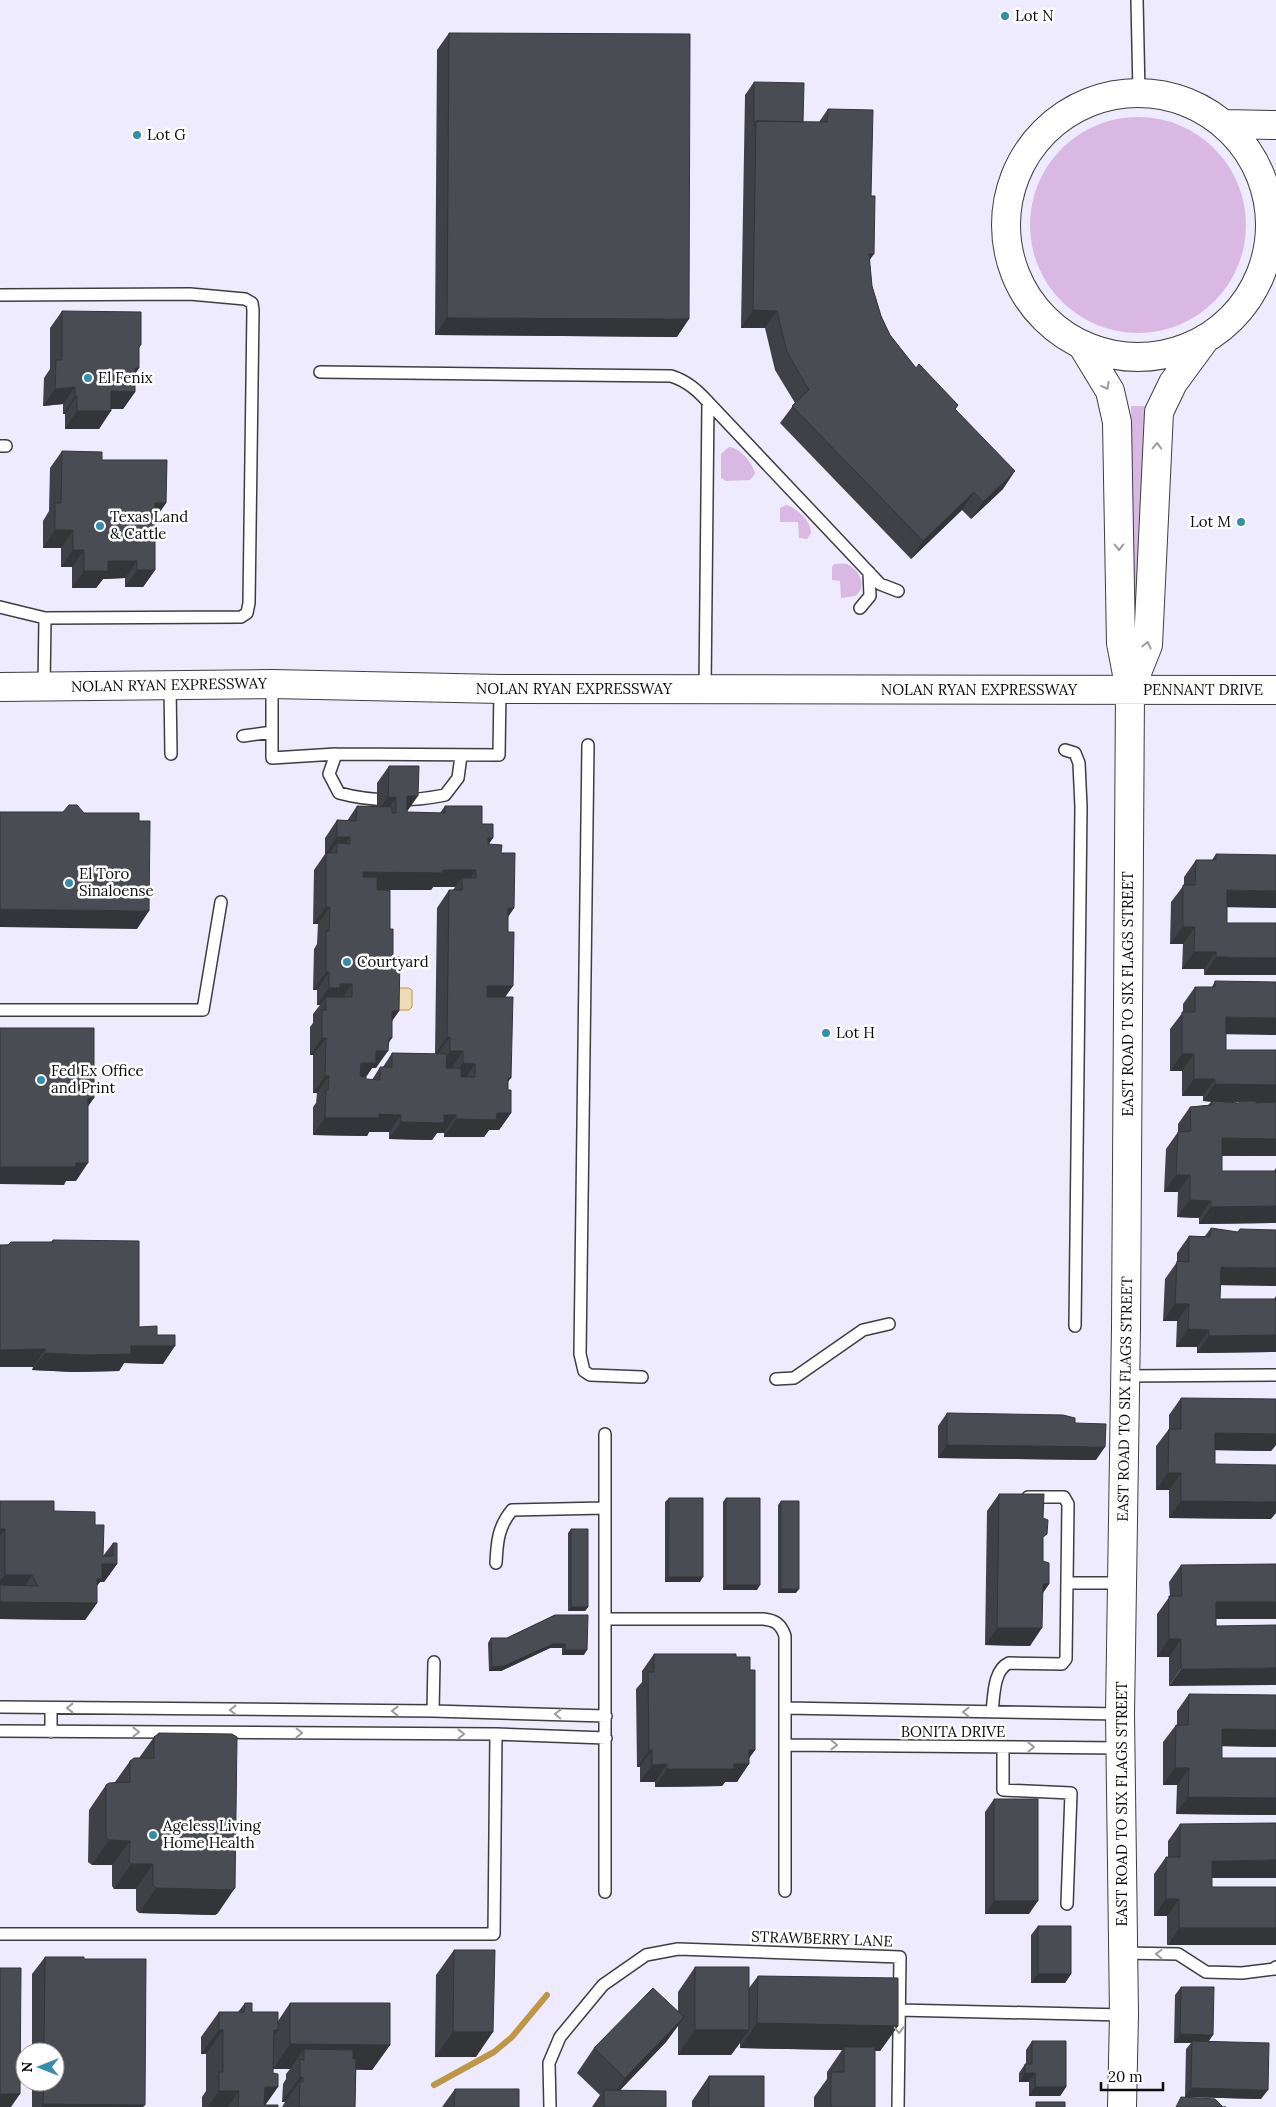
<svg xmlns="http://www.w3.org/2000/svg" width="1276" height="2107" font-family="Lora,serif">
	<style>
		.green { fill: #d9b9e3 }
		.water { fill: #efdbb5; stroke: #be9744 }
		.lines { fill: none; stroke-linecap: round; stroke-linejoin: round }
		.stream { stroke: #be9744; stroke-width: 6 }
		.service-casing { stroke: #3e3e3e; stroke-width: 14 }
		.tertiary-casing { stroke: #3e3e3e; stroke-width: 30 }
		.service { stroke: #fff; stroke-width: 11 }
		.tertiary { stroke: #fff; stroke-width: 28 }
		.wall { fill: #3f4147; fill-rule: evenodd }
		.shaded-wall { fill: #333539 }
		.building { fill: #494c52; stroke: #333539; fill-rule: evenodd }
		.oneway { stroke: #9d9d9d }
		.poi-dot { fill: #338fab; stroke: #fff; stroke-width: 2 }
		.labels { text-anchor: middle; stroke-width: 5; stroke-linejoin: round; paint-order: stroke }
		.poi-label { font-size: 15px; fill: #0b0b0b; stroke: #fff; text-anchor: start }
		.street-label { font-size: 15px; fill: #0b0b0b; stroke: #fff }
	</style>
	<rect width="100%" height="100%" fill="#edebfd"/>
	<path class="green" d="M1030 225a108 108 0 1 1 216 0a108 108 0 1 1-216 0Z
		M1131 406H1146L1137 593 1133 591V579Z
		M729 447C739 447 754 464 755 474L750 480 726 481 721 478V454Z
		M786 505C796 507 812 522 811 533L807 539 799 538 798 522H780V508Z
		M834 564C838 564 843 563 847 564 860 570 868 587 855 596L841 598 840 581 832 580V567Z"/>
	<path class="water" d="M390 988H409L412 990V1007L409 1010H392Z"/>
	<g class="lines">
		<path class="stream" d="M434 2085 494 2052 512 2037 547 1995"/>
		<defs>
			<path id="service" d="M1137 0 1139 93
				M0 295 190 294 245 299 252 303 253 310 249 603 247 613 241 617 45 618 0 607
				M320 372 671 376C687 381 697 390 708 402L705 689
				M708 402 880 584 898 591
				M0 446H6
				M860 608 870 596 869 572
				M272 684V758L336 754
				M44 686 45 618
				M170 686 171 754
				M243 736 272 732
				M588 745 580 1354 584 1371 590 1375 642 1377
				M1065 750 1075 753 1079 763 1081 807 1075 1326
				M461 756 458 778 445 795C411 802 372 802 339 793L329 774 336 754 499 755 500 689
				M0 1010H203L221 902
				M1125 1376 1276 1375
				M776 1379 794 1378 863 1330 889 1324
				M605 1434V1619
				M496 1563C497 1542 498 1527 512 1510L605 1508
				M1067 1583H1122
				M0 1707 433 1711 606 1716
				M51 1708V1732
				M785 1708 1120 1714
				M433 1711 434 1662
				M992 1712C994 1697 993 1670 1009 1663L1062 1664 1066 1659 1068 1504 1064 1497H1028
				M0 1731 496 1734 606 1738
				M785 1745 1120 1748
				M1003 1747V1790L1071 1793 1067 1904
				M605 1892V1619H763C775 1620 781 1624 785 1636V1891
				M0 1934H494L496 1734
				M1123 1953 1178 1954 1206 1972 1242 1973 1274 1969 1276 1967
				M898 2010 1124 2015
				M550 2107 549 2063 560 2037 603 1985 646 1955 678 1949 900 1957 898 2107"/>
			<path id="tertiary" d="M1006 225a132 132 0 1 1 264 0a132 132 0 1 1-264 0Z
				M1224 124 1276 125
				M1082 345 1110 391 1117 422 1121 643 1130 690 1126 1327 1120 1714 1124 2015 1122 2107
				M0 687 272 684 500 689 1276 690
				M1130 690 1148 645 1159 412 1173 383 1206 338"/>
		</defs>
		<use href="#service" class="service-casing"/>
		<use href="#tertiary" class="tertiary-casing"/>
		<use href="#service" class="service"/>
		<use href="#tertiary" class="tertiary"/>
	</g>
	<path class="wall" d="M449 33 677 337 435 335 437 50Z
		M754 82 803 122H819L828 109 869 261 872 286 881 316 890 335 916 368 958 405 955 409 1003 489 971 519 962 510 911 559 780 423 795 403 775 370 765 328H741L745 95Z
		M62 311 141 345 139 348V368L135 374V392L123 409H111L99 429H65V414H63V404L43 406 44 378 50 369V328Z
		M62 451 102 460 166 503 155 519V570L143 587H125V578L103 579 96 588H72V567H61V548H43V521L49 511 50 468Z
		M389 766 407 812 440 813 445 806 482 824 489 844 501 853 514 908 508 917 505 997 511 1078 508 1082V1090L511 1113 499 1130H489L484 1137H444V1133H437L432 1140 389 1139V1132H369L367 1136 313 1135V1107L316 1103 317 1093H313V1055H310V1027L313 1023V1014L320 1005H317V990H313L314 949 317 944 318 924H313L314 870 325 854V838L337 820 347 821 357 806 377 807V783ZM433 887H455L453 890H449L437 908 435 1054 392 1053 383 1067H380L372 1080 366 1079V1077L372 1068H376L389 1042 392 1021 399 1011 390 929 388 890H431Z
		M1216 854 1227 908V923H1276L1204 975V969H1182L1183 944H1170L1171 902 1184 885V877L1196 860H1212Z
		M1215 981 1226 1034V1050H1276V1156H1222V1171H1274L1276 1168V1223L1199 1224V1218L1177 1217 1178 1192H1164L1166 1149 1178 1132V1124L1190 1107 1208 1105 1211 1102 1203 1101V1096H1182V1071H1170V1029L1183 1012V1004L1195 987H1212ZM1224 1102H1240L1239 1103Z
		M1211 1228 1221 1285 1220 1299H1274L1276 1296V1352L1197 1353V1347H1176L1177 1321H1163L1165 1279 1177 1262V1253L1189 1236H1205Z
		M53 1240 139 1327 157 1335 163 1364 124 1363 119 1371 74 1372 32 1370 33 1367H0V1245L51 1242Z
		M1181 1398 1276 1434V1445L1271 1451 1215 1450V1464L1271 1519 1169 1518V1490H1156V1446L1169 1429V1415Z
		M947 1413 1075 1423 1096 1460 938 1458V1426Z
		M999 1494 1043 1518V1561L1049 1584 1043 1593 1030 1646 985 1645 987 1511Z
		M669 1498 700 1582H665V1502Z
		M726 1498 757 1590H723V1502Z
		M0 1501 54 1511 95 1525 103 1556 113 1543 117 1564 104 1582H100L97 1585V1603L85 1620 0 1619Z
		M781 1501 796 1593H778V1505Z
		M571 1529 588 1607 585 1611H568V1533Z
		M1181 1565 1216 1619 1169 1686V1657H1157V1614L1170 1596 1169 1582Z
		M555 1615 584 1655H562V1648H550L501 1671H489L488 1643 491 1638H507Z
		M654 1654 736 1657 750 1670 755 1750 749 1758 737 1782H725L722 1786 655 1787V1782H640V1767H637L636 1689 642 1682V1671Z
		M1189 1694 1276 1747 1222 1746V1758H1276V1815L1176 1814 1177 1785H1163V1742L1176 1725H1177V1711Z
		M154 1737 218 1913 215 1915 139 1913 136 1910V1889H114L112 1886V1865H92L88 1862 89 1810 106 1785 115 1782 130 1761 139 1758Z
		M994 1799 1029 1914H985V1812Z
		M1180 1824 1212 1878V1887L1167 1945V1916H1154V1874L1166 1857H1168V1841Z
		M1038 1926 1071 1974 1065 1983H1031V1935Z
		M454 1950 476 2057H435L436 1975Z
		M45 1957 84 1959 143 2107H32V2082H55V2052H32V1974Z
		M695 1967 749 1988 758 1976 898 2026 880 2051 875 2050 874 2107H814V2097L827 2079V2072L842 2050 740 2048V2043L731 2055H678V2026L666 2042 620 2090 666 2107H592L600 2095 577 2073 594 2048 678 2011V1992Z
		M1181 1987 1209 2041 1261 2099 1185 2097 1186 2049 1191 2043H1174L1175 1995Z
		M245 2003 252 2012 278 2021 290 2003 390 2045 372 2070 356 2069 355 2107H282L285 2102H282L283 2084 286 2079V2074L290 2069H273L265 2105 278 2107H202V2097L206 2091V2054H201V2037L219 2012H238Z
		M1032 2041 1066 2087 1060 2096H1029V2082H1019V2073L1025 2064H1026V2050Z
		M709 2076 764 2107H692V2101Z
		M455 2089 519 2107H442Z"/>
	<path class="shaded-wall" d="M869 254H874L862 271Z
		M753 310 777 311 765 328H741Z
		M447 318 689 319 677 337 435 335Z
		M135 368H139L127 385Z
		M75 387 63 404 43 406 55 389Z
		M111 391 135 392 123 409 99 408Z
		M75 396H77L65 414H63Z
		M77 411H111L99 429H65Z
		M1015 471 1003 489 971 519 983 502Z
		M974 492 962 510 911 559 923 541Z
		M155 503H166L154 520Z
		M55 530H73L61 548H43Z
		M73 550H84L72 567H61Z
		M108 561H137L125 578 103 579 96 588H72L84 571Z
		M137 570H155L143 587H125Z
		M407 796H418L406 813Z
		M388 797H396L384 814H376Z
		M337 837H350L338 855 337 853V843L329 854 326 853 325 854Z
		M488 838H493L481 856Z
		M443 870H476L464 887 462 878 455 887H433L431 890 351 889 363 872Z
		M1227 890 1276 891V908L1215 907Z
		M326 907H330L318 924H313Z
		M508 908H514L502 925Z
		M0 909 149 911 137 929 0 927Z
		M1183 927H1195L1183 944H1170Z
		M1194 952H1216L1204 969H1182Z
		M1216 957 1276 958V975H1204Z
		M326 972H329L317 990H313Z
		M340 984H352L340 1002 326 997 320 1005H317L329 988Z
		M487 986H513L501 1003H475Z
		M392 1011H399L387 1028Z
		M1226 1017 1276 1018V1035L1214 1034Z
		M447 1037H450L438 1054H435Z
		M322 1038H326L313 1055H310Z
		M389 1038H392L383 1051H388L376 1068H372L364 1080H349L361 1063 376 1051Z
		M450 1051H463L451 1069H438Z
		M1182 1054H1194L1182 1071H1170Z
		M463 1063 475 1064 463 1081 451 1080Z
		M325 1076H329L317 1093H313Z
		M1194 1079H1215L1203 1096H1182Z
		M1215 1084 1276 1085V1102L1203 1101Z
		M88 1098H94L82 1115Z
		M497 1113H511L499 1130H489L484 1137H444L456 1119Z
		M379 1114 401 1115 389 1132H369L367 1136 313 1135 325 1118Z
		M444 1115H456L444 1133H437L432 1140 389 1139 401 1122Z
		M1222 1138 1276 1139V1156L1210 1155Z
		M76 1163H88L76 1181H66L64 1185 0 1184V1167Z
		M1176 1175H1190L1178 1192H1164Z
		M1190 1200 1211 1201 1199 1218 1177 1217Z
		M1276 1206V1223L1199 1224 1211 1207Z
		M1221 1267 1276 1268V1286L1209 1285Z
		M1175 1304H1189L1177 1321H1163Z
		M1188 1329 1209 1330 1197 1347H1176Z
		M1276 1335V1352L1197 1353 1209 1336Z
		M131 1346H175L163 1364 124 1363 119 1371 74 1372 32 1370 45 1353Z
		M45 1349 33 1367H0V1350Z
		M1215 1433 1276 1434V1445L1271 1451 1203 1450Z
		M947 1445 1105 1447 1096 1460 938 1458Z
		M1168 1473H1181L1169 1490H1156Z
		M1181 1501 1276 1502V1513L1271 1519 1169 1518Z
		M0 1529H5L0 1536Z
		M102 1564H117L104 1582H100L89 1596Z
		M5 1575H32L20 1592H0V1581Z
		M668 1577H703L700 1582H665Z
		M1043 1584H1049L1037 1601Z
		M726 1585H760L757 1590H723Z
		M781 1589H799L796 1593H778Z
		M0 1602 97 1603 85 1620 0 1619Z
		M1216 1602H1276V1619H1204Z
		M571 1607H588L585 1611H568Z
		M997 1628H1042L1030 1646 985 1645Z
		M1169 1639H1181L1169 1657H1157Z
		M553 1644H565L562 1648H550L501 1671H489L492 1667Z
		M565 1650H587L584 1655H562Z
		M1276 1668V1685L1169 1686 1181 1669Z
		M1222 1729 1276 1730V1747L1210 1746Z
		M649 1750H652L640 1767H637Z
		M749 1750H755L745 1764H749L737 1782H725L722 1786 655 1787 667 1769 734 1764Z
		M667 1764 655 1782H640L652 1765Z
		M1175 1768H1189L1177 1785H1163Z
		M1188 1797 1276 1798V1815L1176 1814Z
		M109 1840 130 1841 112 1865H92Z
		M1276 1860V1878H1200L1212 1861Z
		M131 1864H153L136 1889H114Z
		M156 1888H235L218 1913 215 1915 139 1913Z
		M1166 1899H1179L1167 1916H1154Z
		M994 1901H1038L1029 1914H985Z
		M1179 1928H1276V1945H1167Z
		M1038 1974H1071L1065 1983H1031Z
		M684 2017 666 2042 608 2103 625 2078Z
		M757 2023 898 2026 880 2051 844 2050V2047L842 2050 740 2048Z
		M219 2030H223L206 2054H201Z
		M274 2030H278L260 2055Z
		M695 2030H749L731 2055H678Z
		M453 2032H493L476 2057H435Z
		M1180 2034 1213 2035 1207 2044 1192 2041 1191 2043H1174Z
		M290 2044 390 2045 372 2070 300 2069 304 2060V2049L290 2069H273Z
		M1025 2073H1035L1029 2082H1019Z
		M300 2077H303L285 2102H282Z
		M265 2087H278L264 2107Z
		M1035 2087H1066L1060 2096H1029Z
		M1191 2088 1268 2090 1261 2099 1185 2097Z
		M219 2091H239L228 2107H208Z
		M0 2094H20L11 2107H0Z
		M43 2104 145 2105 143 2107H41Z"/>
	<path class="building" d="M449 33 690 34 689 319 447 318Z
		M754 82 804 83 803 122 756 121 754 126Z
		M828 109 873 110 871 196H875L874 254H869L872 286 881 316 890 335 916 368 919 364 958 405 955 409 1015 471 983 502 974 492 923 541 792 406 809 390 787 352 777 311 753 310 756 121 827 122Z
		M62 311 141 312V345H139V368H135V392L111 391V411H77V396H75V387L55 389 56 360H62Z
		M62 451 102 452V460H167L166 503H155V570H137V561H108V571H84V550H73V530H55V503H61Z
		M389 766H419L418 796H407V812L445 813V806H482V824H493V838H488V844L502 845 501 853H515L514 908H508V932H514L513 986H487V997H513L511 1078H508V1090H511V1113H497L496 1120 456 1119V1115H444V1123L401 1122V1115L379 1114V1118H325L326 1090H328L329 1076H325L326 1038H322V1010H326V997H352V984H340V988H329V972H326V931H329L330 907H326V853H337V843L350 844V837H337V820L356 821 357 806 392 807V813H396V797H388ZM443 870H476V878H462V890H449L447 1037H450V1051H463V1063L475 1064V1077H461V1068H446L447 1054 392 1053V1067H380V1080L366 1079V1077L360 1076 361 1063H376V1051H388L389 1038H392V1011H399L400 957 393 956V929H390V890H377V877H363V872L443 873Z
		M69 805H77L84 813H139V821H150L149 911 0 909V812H63Z
		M1216 854 1276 855V891L1227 890V923H1276V958L1216 957V952H1194L1195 927H1183V885H1195L1196 860H1216Z
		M1215 981 1276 982V1018L1226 1017V1050H1276V1085L1215 1084V1079H1194V1054H1182V1012H1195V987H1215Z
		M0 1028H94V1098H88V1163H76V1167H0Z
		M1212 1101 1239 1103 1241 1101H1256V1103L1276 1102V1139L1222 1138V1171H1276V1206L1211 1207V1201L1190 1200V1175H1176L1178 1132 1191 1131 1190 1107 1212 1105Z
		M1211 1228 1238 1232 1240 1229 1276 1230V1268L1221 1267 1220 1299H1276V1335L1209 1336V1330L1188 1329 1189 1304H1175L1177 1261 1189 1262V1236L1210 1237Z
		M53 1240 139 1241V1327L157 1326V1335H175V1346H131V1354L86 1355 45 1353V1349L0 1350V1245H8L11 1242H53Z
		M1181 1398 1276 1399V1434L1215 1433V1464L1276 1465V1502L1181 1501V1473H1168L1169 1429H1181Z
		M947 1413 1063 1415 1075 1418V1423L1106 1424 1105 1447 947 1445Z
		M999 1494H1044L1043 1518 1048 1520 1047 1534 1043 1537V1561L1049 1563V1584H1043L1042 1628H997Z
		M669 1498H703V1577H668Z
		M726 1498H760V1585H726Z
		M0 1501H54V1511L95 1512V1525H104L103 1556H113V1543H117V1564H102V1579H97V1603L0 1602V1585L38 1586 32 1575H5V1529H0Z
		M781 1501H799V1589H781Z
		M571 1529H588V1607H571Z
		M1276 1564V1602H1216V1626L1276 1625V1668L1181 1669V1639H1169V1596H1182L1181 1565Z
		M555 1615H588L587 1650H565V1644H553L504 1666 492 1667 491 1638H507Z
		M654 1654H736V1657H750V1670H755V1750H749V1764H734V1769H667V1764L652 1765V1750H649L648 1672H654Z
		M1189 1694 1276 1695V1730L1222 1729V1758H1276V1798L1188 1797 1189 1768H1175L1176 1725H1188Z
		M159 1733 232 1734 237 1737 235 1888 232 1890 156 1888 153 1885V1864H131L129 1861 130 1841 109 1840 106 1837V1785L109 1783 130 1782V1761L134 1758H154V1737Z
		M994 1799H1038V1901H994Z
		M1276 1823V1860L1212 1861V1887H1276V1928H1179V1899H1166V1857H1180V1824Z
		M1038 1926H1071V1974H1038Z
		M454 1950H495L493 2032H453Z
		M45 1957H84V1959H146L145 2105 43 2104 44 2082H55V2052H44Z
		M695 1967H749V2030H695Z
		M0 1968H21L20 2094H0Z
		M758 1976 898 1978V2026L757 2023Z
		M1181 1987H1214L1213 2035 1180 2034Z
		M653 1988 684 2017 625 2078 594 2048Z
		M245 2003H252V2012H278V2030H274L273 2073 278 2074V2087H265L264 2105H278V2107H238L239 2091H219V2072H223V2030H219V2012H244Z
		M290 2003H390V2045L290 2044Z
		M1032 2041H1066V2087H1035V2073H1025V2064H1032Z
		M1192 2041 1269 2043 1268 2090 1191 2088Z
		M844 2047H875V2107H831V2072H844Z
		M304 2049 353 2050V2059H356L355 2107H299L300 2082H303V2077H300V2059L304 2060Z
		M709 2076H764V2107H709Z
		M455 2089H519V2107H454Z
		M604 2090 666 2091V2107H604Z
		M1181 2097 1215 2099 1223 2107H1226H1176Z
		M1036 2102H1065V2107H1036Z"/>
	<defs><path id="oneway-chevron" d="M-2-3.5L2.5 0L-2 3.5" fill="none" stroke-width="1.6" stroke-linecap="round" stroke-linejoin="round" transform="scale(1.25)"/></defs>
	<g class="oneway">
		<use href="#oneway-chevron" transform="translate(1106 386) rotate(61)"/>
		<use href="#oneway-chevron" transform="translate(1157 446) rotate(-88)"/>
		<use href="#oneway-chevron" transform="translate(1119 547) rotate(89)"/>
		<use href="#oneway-chevron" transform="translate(1147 645) rotate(-77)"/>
		<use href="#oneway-chevron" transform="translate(70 1708) rotate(-180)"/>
		<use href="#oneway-chevron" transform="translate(233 1710) rotate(-180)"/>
		<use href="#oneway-chevron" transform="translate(395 1711) rotate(-180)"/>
		<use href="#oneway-chevron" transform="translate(966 1712) rotate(-179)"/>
		<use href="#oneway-chevron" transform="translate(558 1714) rotate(-179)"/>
		<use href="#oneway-chevron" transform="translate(136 1732)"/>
		<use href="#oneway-chevron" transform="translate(299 1733) rotate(1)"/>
		<use href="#oneway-chevron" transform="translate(461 1734)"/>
		<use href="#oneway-chevron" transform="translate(834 1745) rotate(1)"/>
		<use href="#oneway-chevron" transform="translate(1031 1747)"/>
		<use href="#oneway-chevron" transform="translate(1159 1954) rotate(-178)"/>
		<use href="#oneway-chevron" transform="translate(899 2030) rotate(88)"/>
	</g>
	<g class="poi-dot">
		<circle cx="1005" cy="16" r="5"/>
		<circle cx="137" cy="135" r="5"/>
		<circle cx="88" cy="378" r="5"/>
		<circle cx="1241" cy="522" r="5"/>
		<circle cx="100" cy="526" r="5"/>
		<circle cx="69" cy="883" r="5"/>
		<circle cx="347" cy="962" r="5"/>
		<circle cx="826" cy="1033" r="5"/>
		<circle cx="41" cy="1080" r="5"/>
		<circle cx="153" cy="1835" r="5"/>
	</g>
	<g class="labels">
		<g class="poi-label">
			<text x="1015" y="21">Lot N</text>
			<text x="147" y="140">Lot G</text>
			<text x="98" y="383">El Fenix</text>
			<text x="110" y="522">Texas Land<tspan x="110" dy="17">&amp; Cattle</tspan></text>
			<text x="1231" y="527" text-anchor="end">Lot M</text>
			<text x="79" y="879">El Toro<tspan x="79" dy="17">Sinaloense</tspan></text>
			<text x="357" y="967">Courtyard</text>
			<text x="836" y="1038">Lot H</text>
			<text x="51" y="1076">Fed Ex Office<tspan x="51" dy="17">and Print</tspan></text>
			<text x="163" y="1831">Ageless Living<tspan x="163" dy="17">Home Health</tspan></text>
		</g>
		<g class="street-label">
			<text transform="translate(169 685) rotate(-1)" y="5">NOLAN RYAN EXPRESSWAY</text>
			<text x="574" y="694">NOLAN RYAN EXPRESSWAY</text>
			<text x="979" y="695">NOLAN RYAN EXPRESSWAY</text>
			<text x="1203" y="695">PENNANT DRIVE</text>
			<text transform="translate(1128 994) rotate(-90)" y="5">EAST ROAD TO SIX FLAGS STREET</text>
			<text transform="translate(1125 1399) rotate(-89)" y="5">EAST ROAD TO SIX FLAGS STREET</text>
			<text x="953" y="1737">BONITA DRIVE</text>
			<text transform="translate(1122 1804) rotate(-90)" y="5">EAST ROAD TO SIX FLAGS STREET</text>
			<text transform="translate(822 1939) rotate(2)" y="5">STRAWBERRY LANE</text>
		</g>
	</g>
	<g transform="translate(40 2067) rotate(270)"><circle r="24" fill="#ffffff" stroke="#9d9d9d"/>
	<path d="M0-4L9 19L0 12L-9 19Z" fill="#338fab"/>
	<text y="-8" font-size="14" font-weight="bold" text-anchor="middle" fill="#0b0b0b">N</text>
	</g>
	<path d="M1101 2082v8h62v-8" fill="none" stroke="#0b0b0b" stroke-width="2.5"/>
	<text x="1108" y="2082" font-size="15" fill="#0b0b0b" stroke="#ffffff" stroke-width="4" paint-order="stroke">20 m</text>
</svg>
